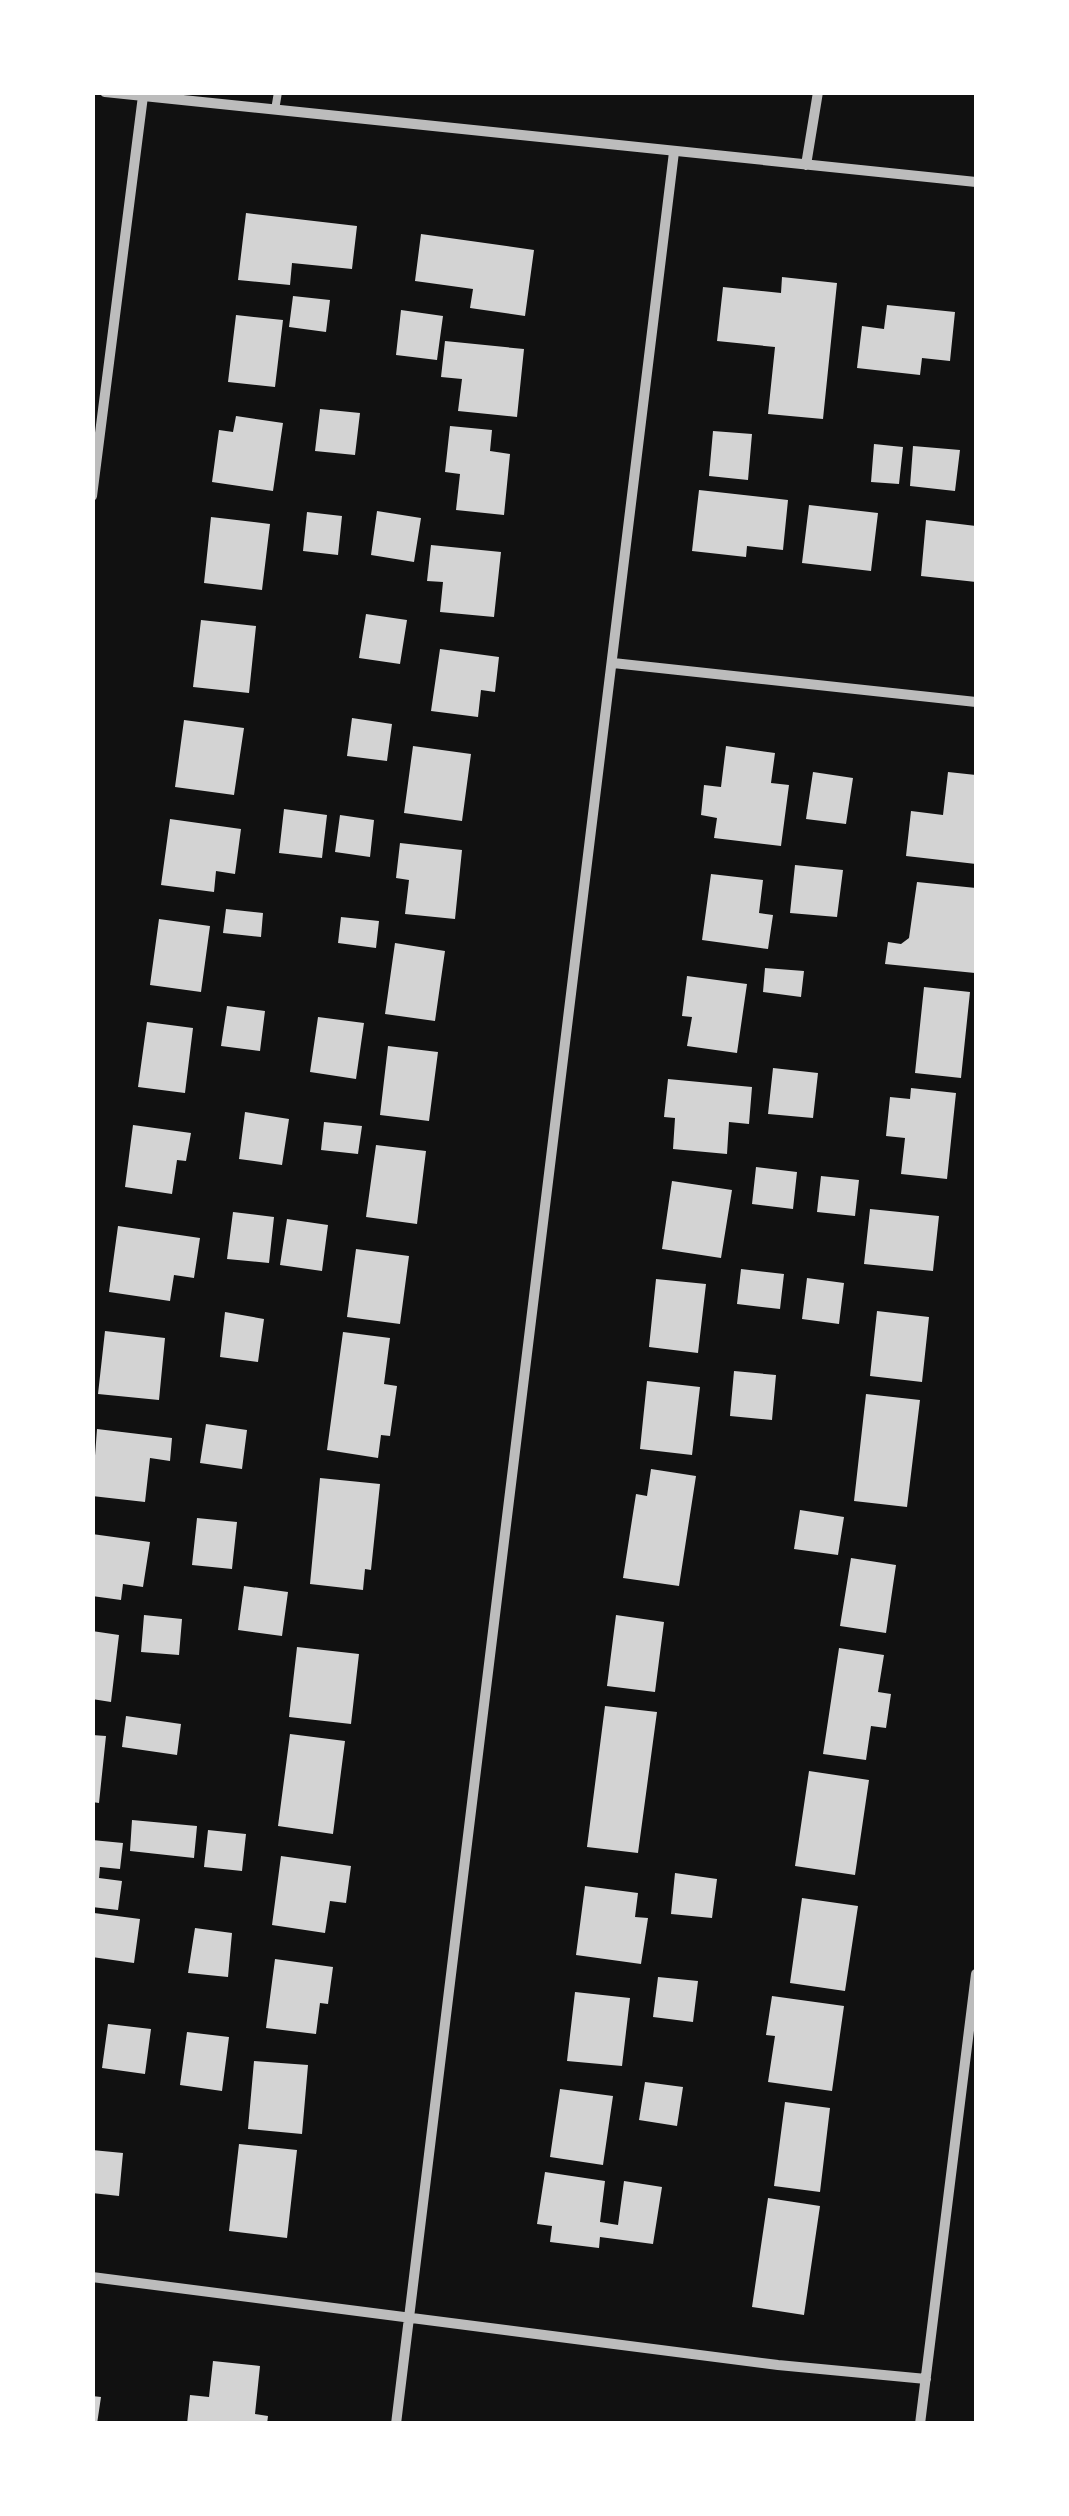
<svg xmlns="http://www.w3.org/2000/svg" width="1069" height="2516" font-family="Ubuntu,sans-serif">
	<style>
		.building { fill: #d3d3d3 }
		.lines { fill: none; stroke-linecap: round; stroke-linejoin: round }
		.service { stroke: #bcbcbc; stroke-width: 8 }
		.minor { stroke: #bcbcbc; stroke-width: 10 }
	</style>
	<rect width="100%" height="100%" fill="#111"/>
	<path class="building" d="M246 213 357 226 352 269 292 263 290 285 238 280Z
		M421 234 534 250 525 316 470 308 473 289 415 281Z
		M782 277 837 283 823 419 768 414 775 347 717 341 723 287 781 293Z
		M293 296 330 300 326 332 289 327Z
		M887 305 955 312 950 361 922 358 920 375 857 368 862 326 884 329Z
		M401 310 443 316 437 360 396 355Z
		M236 315 283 320 275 387 228 382Z
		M445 341 524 349 517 417 458 411 462 379 441 377Z
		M320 409 360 413 355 455 315 451Z
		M236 416 283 423 273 491 212 482 219 430 233 432Z
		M450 426 492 430 490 451 510 454 504 515 456 510 460 474 445 472Z
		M713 431 752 434 748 480 709 476Z
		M874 444 903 447 899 484 871 482Z
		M913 446 960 450 955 491 910 486Z
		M699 490 788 500 783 550 747 546 746 557 692 551Z
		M809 505 878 513 871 571 802 563Z
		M377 511 421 518 414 562 371 555Z
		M307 512 342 516 338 555 303 551Z
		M211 517 270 524 262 590 204 583Z
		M926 520 976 526V582L921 576Z
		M431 545 501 552 494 617 440 612 443 582 427 581Z
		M366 614 407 620 400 664 359 658Z
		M201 620 256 626 249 693 193 687Z
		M440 649 499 657 495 692 481 690 478 717 431 711Z
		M352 718 392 724 387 761 347 756Z
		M184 720 244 728 234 795 175 787Z
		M413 746 471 754 462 821 404 813Z
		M726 746 775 753 771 783 789 785 781 846 714 838 717 818 701 815 704 785 721 787Z
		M813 772 853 778 846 824 806 819Z
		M948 772 976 775V864L906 856 911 811 943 815Z
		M284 809 327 815 322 858 279 853Z
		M340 815 374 820 370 857 335 852Z
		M170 819 241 829 235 874 216 871 214 892 161 885Z
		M400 843 462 850 455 919 405 914 409 880 396 878Z
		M795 865 843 870 837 917 790 913Z
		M711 874 763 880 759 913 773 915 768 949 702 940Z
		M917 882 976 888 975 973 885 964 888 942 901 944 909 938Z
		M226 909 263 913 261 937 223 933Z
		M341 917 379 921 376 948 338 943Z
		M159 919 210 926 201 992 150 985Z
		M395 943 445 951 435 1021 385 1014Z
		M765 968 804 971 801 997 763 992Z
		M687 976 747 984 737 1053 687 1046 692 1017 682 1016Z
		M924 987 970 992 961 1078 915 1073Z
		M227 1006 265 1011 260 1051 221 1046Z
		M318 1017 364 1023 356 1079 310 1072Z
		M147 1022 193 1028 185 1093 138 1087Z
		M388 1046 438 1052 429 1121 380 1115Z
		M773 1068 818 1073 813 1118 768 1114Z
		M668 1079 752 1087 749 1124 729 1122 727 1154 673 1149 675 1118 664 1117Z
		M911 1088 956 1093 947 1179 901 1174 905 1138 886 1136 890 1097 910 1099Z
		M245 1112 289 1119 282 1165 239 1159Z
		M324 1122 362 1126 358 1154 321 1150Z
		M133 1125 191 1133 186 1161 177 1160 172 1194 125 1187Z
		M376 1145 426 1151 417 1224 366 1217Z
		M756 1167 797 1172 793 1209 752 1204Z
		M821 1176 859 1180 855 1216 817 1212Z
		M672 1181 732 1190 721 1258 662 1249Z
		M870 1209 939 1216 933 1271 864 1264Z
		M233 1212 274 1217 269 1263 227 1259Z
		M287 1219 328 1225 322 1271 280 1265Z
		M118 1226 200 1238 194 1278 174 1275 170 1301 109 1292Z
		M356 1249 409 1256 400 1324 347 1317Z
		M741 1269 784 1274 780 1309 737 1304Z
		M807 1278 844 1283 839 1324 802 1319Z
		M656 1279 706 1284 698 1353 649 1347Z
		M877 1311 929 1317 922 1382 870 1376Z
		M225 1312 264 1319 258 1362 220 1357Z
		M105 1331 165 1338 159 1400 98 1394Z
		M343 1332 390 1338 384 1384 397 1386 390 1436 381 1435 378 1458 327 1450Z
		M734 1371 776 1375 772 1420 730 1416Z
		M647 1381 700 1387 692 1455 640 1449Z
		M866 1394 920 1400 907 1507 854 1501Z
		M206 1424 247 1430 242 1469 200 1463Z
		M97 1429 172 1438 170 1461 150 1458 145 1502 92 1496Z
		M651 1469 696 1476 679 1586 623 1578 636 1494 647 1496Z
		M320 1478 380 1484 371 1570 365 1569 363 1590 310 1584Z
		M800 1510 844 1517 838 1555 794 1549Z
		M197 1518 237 1522 232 1569 192 1565Z
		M92 1534 150 1542 143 1587 123 1584 121 1600 92 1596Z
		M851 1558 896 1565 886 1633 840 1626Z
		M244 1586 288 1592 282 1636 238 1630Z
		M144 1615 182 1619 179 1655 141 1652Z
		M616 1615 664 1622 655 1692 607 1686Z
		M92 1631 119 1635 111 1702 92 1699Z
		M297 1647 359 1654 351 1724 289 1717Z
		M839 1648 884 1655 878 1692 891 1694 886 1728 871 1726 866 1760 823 1754Z
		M605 1706 657 1712 638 1853 587 1847Z
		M126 1716 181 1724 177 1755 122 1747Z
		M290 1734 345 1741 333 1834 278 1826Z
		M92 1735 106 1736 99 1803 92 1802Z
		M809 1771 869 1780 855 1875 795 1866Z
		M132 1820 197 1826 194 1858 130 1851Z
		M208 1830 246 1834 242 1871 204 1867Z
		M92 1840 123 1843 120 1869 100 1867 99 1878 122 1881 118 1910 92 1907Z
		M281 1856 351 1866 346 1903 330 1901 325 1933 272 1925Z
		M675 1873 717 1879 712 1918 671 1914Z
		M585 1886 638 1893 635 1917 648 1918 641 1964 576 1955Z
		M802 1898 858 1906 845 1991 790 1983Z
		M94 1913 140 1919 134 1963 92 1957Z
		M195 1928 232 1933 228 1977 188 1973Z
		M275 1959 333 1967 328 2004 320 2003 316 2034 266 2028Z
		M658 1977 698 1981 693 2022 653 2017Z
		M575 1992 630 1998 622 2066 567 2061Z
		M772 1996 844 2006 832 2091 768 2082 775 2036 766 2035Z
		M108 2024 151 2029 145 2074 102 2068Z
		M187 2032 229 2037 222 2091 180 2085Z
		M254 2061 308 2065 302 2134 248 2129Z
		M645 2082 683 2087 677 2126 639 2120Z
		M560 2089 613 2096 603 2165 550 2157Z
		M785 2102 830 2108 820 2192 774 2186Z
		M239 2144 297 2150 287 2238 229 2231Z
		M92 2150 123 2153 119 2196 92 2193Z
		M545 2172 605 2181 600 2222 618 2225 624 2181 662 2187 653 2244 600 2237 599 2248 550 2242 552 2226 537 2224Z
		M768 2198 820 2206 804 2315 752 2307Z
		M213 2361 260 2366 255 2414 268 2416 267 2424H187L190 2395 209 2397Z
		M92 2396 101 2397 97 2424H92Z"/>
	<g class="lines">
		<path class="service" d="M275 110 278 92"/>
		<path class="minor" d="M105 92 976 182
			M806 165 818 92
			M92 496 143 96
			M613 663 976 702
			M92 2277 778 2365 926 2379
			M396 2424 674 152
			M920 2424 976 1974"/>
	</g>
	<rect width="1069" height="2516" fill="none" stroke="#ffffff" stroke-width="190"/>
</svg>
